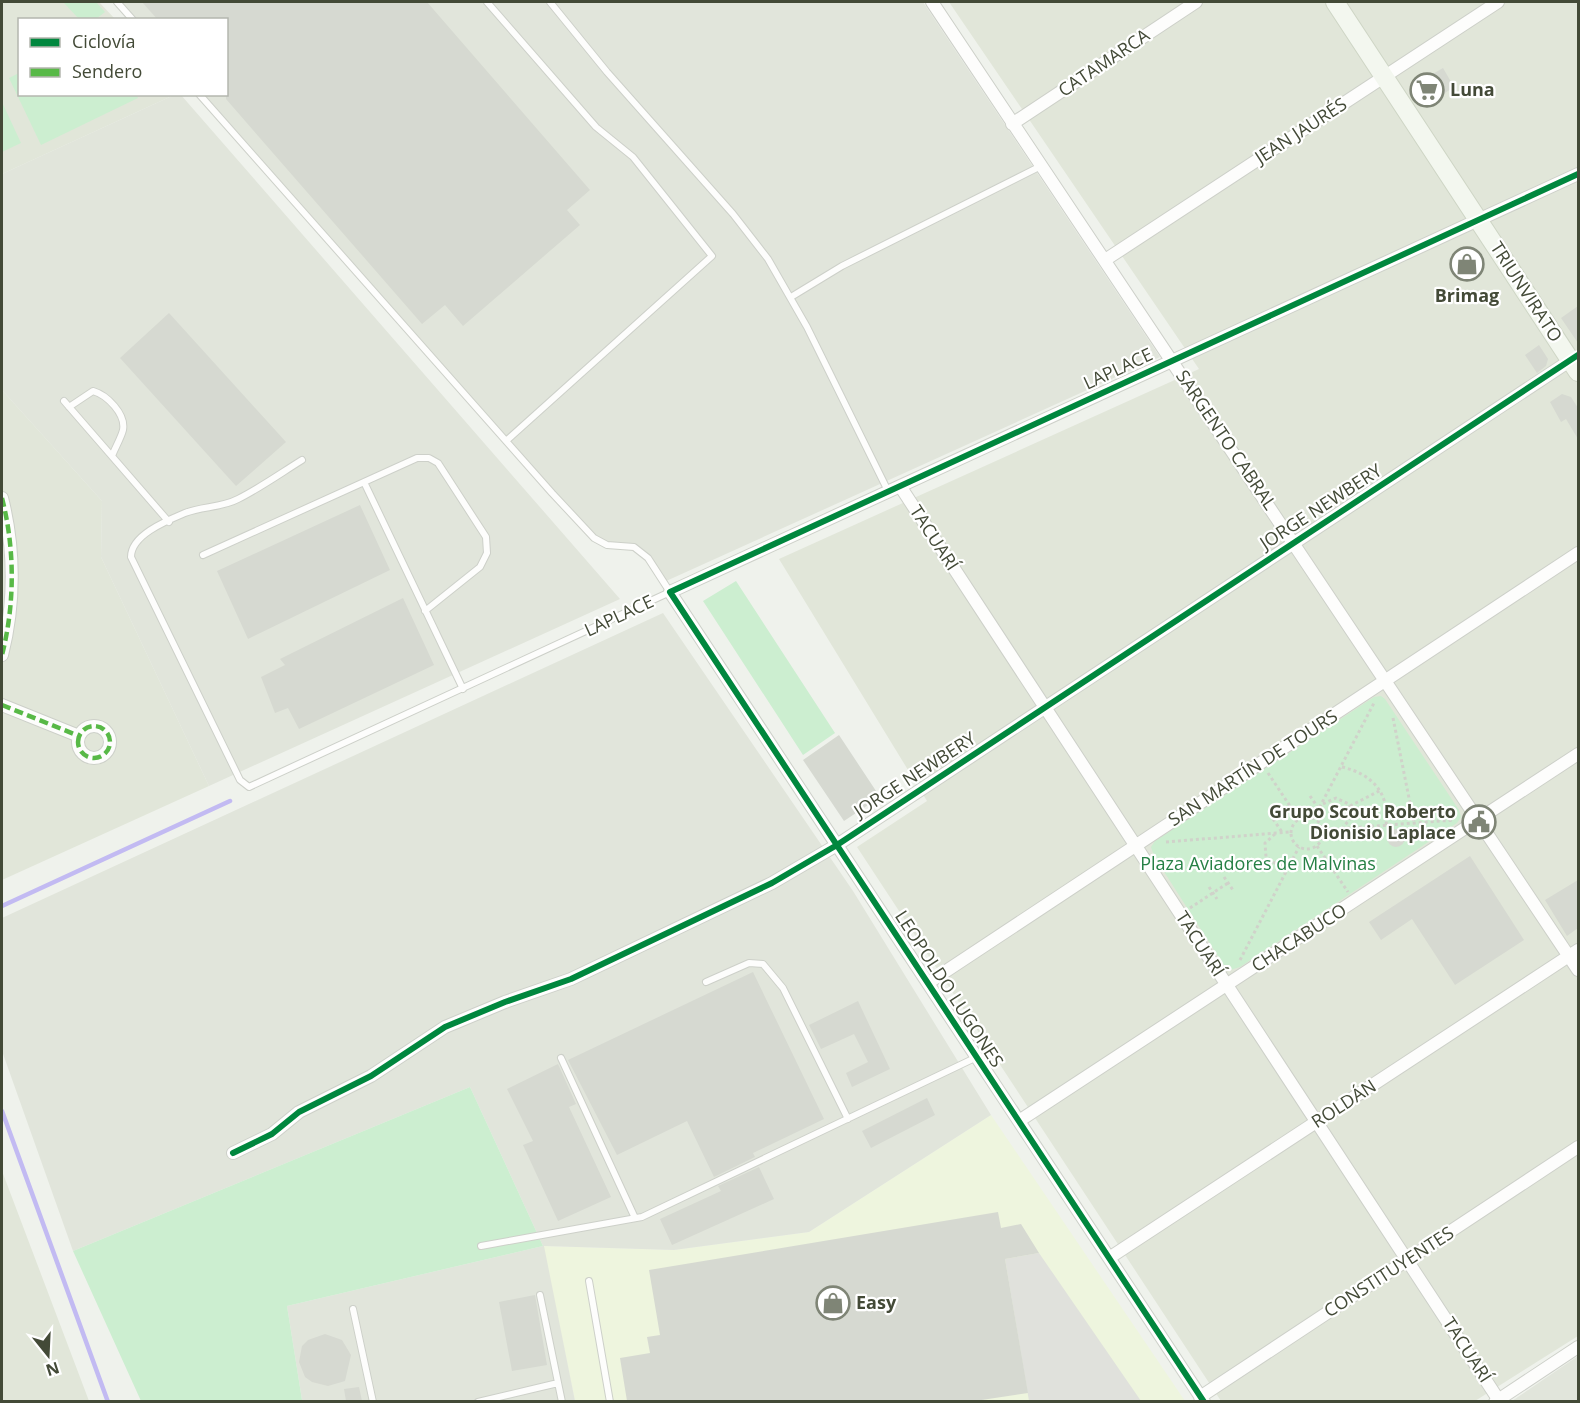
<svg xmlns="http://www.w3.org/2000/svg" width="1580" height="1403" font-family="'Open Sans',sans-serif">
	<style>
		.residential { fill: #e1e6d9 }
		.commercial { fill: #eef5de }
		.industrial { fill: #e1e5db }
		.green { fill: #cceed0 }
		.parking { fill: #e0e1dc }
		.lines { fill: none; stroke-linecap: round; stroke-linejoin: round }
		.stream { stroke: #c2baf2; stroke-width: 4.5 }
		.building { fill: #d6d9d1 }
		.lane-casing { stroke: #cdd0c9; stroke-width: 8 }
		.street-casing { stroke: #cdd0c9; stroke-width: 14 }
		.secondary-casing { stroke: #ced5c5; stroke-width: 20 }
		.path { stroke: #d0d2ca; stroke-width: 3; stroke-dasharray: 3 3; stroke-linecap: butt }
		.lane { stroke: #fdfdfc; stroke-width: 6 }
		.street { stroke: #fdfdfc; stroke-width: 12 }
		.secondary { stroke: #f3f7ef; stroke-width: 18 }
		.quiet { stroke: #58b947; stroke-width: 4.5; stroke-dasharray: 9 4.5; stroke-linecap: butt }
		.cycleway-casing { stroke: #fff; stroke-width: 10 }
		.cycleway { stroke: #00873e; stroke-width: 6 }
		.labels { text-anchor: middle; stroke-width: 4.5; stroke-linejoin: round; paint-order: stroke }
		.street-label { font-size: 18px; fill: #434a37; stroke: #fff }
		.poi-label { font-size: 18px; font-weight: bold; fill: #434a37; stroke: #fff; text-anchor: start }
		.park-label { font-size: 18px; fill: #268045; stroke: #fff }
	</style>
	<rect width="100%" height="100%" fill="#eff2ec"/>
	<path class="residential" d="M2 2H99L115 19 20 20V94L174 95 2 174Z
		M949 2H1578V1336L1475 1401H1221L857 847 927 801 779 559 1199 369Z
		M2 390 102 501 101 557 209 786 2 880Z
		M2 1171 89 1401H2Z"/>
	<path class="commercial" d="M991 1115 1185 1401H575L543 1246 674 1250 809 1232Z"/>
	<path class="industrial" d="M117 2H923L1160 357 664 582 648 558 634 547 607 545 594 538 199 95 226 94V20L133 19Z
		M174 95H181L620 599 209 786 101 557 102 501 2 390V174Z
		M663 613 853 891 991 1115 809 1232 674 1250 544 1246 575 1401H300L302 1400 287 1306 543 1246 470 1087 73 1251 2 1051V918Z
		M1578 1356V1401H1512Z"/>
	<path class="green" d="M63 2H96L105 12 96 19H79Z
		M19 73 20 94H136L138 98 41 145 9 78Z
		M2 102 21 143 2 152Z
		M736 581 835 733 803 755 703 601Z
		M1381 696 1385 699 1459 810 1461 817 1457 823 1240 967 1230 970 1223 964 1154 856 1151 847 1155 841 1374 697Z
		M470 1087 543 1246 287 1306 302 1400 300 1402 141 1401 73 1251Z"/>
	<path class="parking" d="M1039 1253 1141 1401H1029L1005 1259Z"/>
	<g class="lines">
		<path class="stream" d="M2 906 230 801
			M2 1111 108 1402"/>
	</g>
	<path class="building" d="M142 2H427L590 190 567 210 580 225 463 326 445 305 422 324 226 99V20H158Z
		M1443 68 1454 87 1425 106 1412 86Z
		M1474 249 1483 266 1461 278 1452 262Z
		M1578 306V343L1561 318Z
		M169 313 286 442 236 486 120 358Z
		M1539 345 1548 359 1546 366 1537 373 1525 355Z
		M1562 394 1571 397 1578 408V439L1566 419 1561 422 1550 402Z
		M360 505 390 570 248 639 217 571Z
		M403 598 434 665 299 729 288 708 275 713 261 677 285 665 280 659Z
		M839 735 880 797 844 821 803 760Z
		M1387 838a9 9 0 1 1 18 0a9 9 0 1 1-18 0Z
		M1470 856 1524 940 1455 985 1412 919 1381 940 1369 922Z
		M1578 880V928L1567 936 1545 900Z
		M753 972 824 1119 753 1153 755 1157 714 1177 687 1121 617 1155 568 1060Z
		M858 1001 890 1069 852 1087 846 1073 868 1062 854 1034 821 1049 809 1025Z
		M558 1064 576 1104 569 1107 611 1197 558 1221 523 1145 533 1141 507 1089Z
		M927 1098 935 1115 871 1148 862 1131Z
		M759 1167 774 1199 672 1245 660 1219 721 1191 718 1186Z
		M998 1212 1001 1228 1021 1224 1039 1253 1005 1259 1028 1393 975 1401H627L620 1358 650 1353 647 1337 660 1335 649 1270Z
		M535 1295 547 1365 512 1371 499 1302Z
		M325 1334 342 1340 351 1355 345 1381 328 1386 312 1382 305 1377 299 1362 302 1346 308 1340Z
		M359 1387 362 1401H346L344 1389Z"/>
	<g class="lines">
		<defs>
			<path id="lane" d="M117 2 133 20
				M487 2 596 127 633 157 712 256 506 441
				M550 2 607 72 733 214 768 259 807 327 888 491
				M199 94 552 493 594 538 607 545 634 547 648 558 670 592 249 787 240 780 131 557C131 535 166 521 185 513 202 506 221 508 238 499 260 488 281 473 302 460
				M791 297 842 266 1041 166
				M64 401 169 522
				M69 407 93 391C107 395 126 414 123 430 121 438 115 448 112 456
				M364 482 463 689
				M203 555 417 458H429L438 463 486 537 487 553 480 567 425 611
				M706 982 749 963 763 964 783 988 848 1119
				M561 1058 635 1218
				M481 1246 642 1217 977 1057
				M589 1281 610 1402
				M540 1295 562 1402
				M353 1309 373 1402
				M478 1402 558 1383"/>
			<path id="street" d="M932 2 1578 970
				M1012 124 1196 2
				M1105 260 1498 2
				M900 486 1500 1402
				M2 498C15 549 15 604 2 655
				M2 705 79 736
				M78 742a16 16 0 1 1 32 0a16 16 0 1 1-32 0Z
				M928 983 1578 553
				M1019 1121 1578 754
				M233 1153 272 1134 299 1112 371 1076 445 1027 505 1002 571 979 772 883 837 845 1571 360
				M1109 1258 1578 950
				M1200 1397 1578 1147
				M1204 1402 670 592 1578 174
				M1495 1402 1578 1347"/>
			<path id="secondary" d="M1335 2 1578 372"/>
		</defs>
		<use href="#lane" class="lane-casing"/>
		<use href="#street" class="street-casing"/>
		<use href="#secondary" class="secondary-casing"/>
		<path class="path" d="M1393 718 1414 823
			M1342 767C1372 774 1390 793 1386 825
			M1268 773 1298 818
			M1310 796 1319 809
			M1323 804 1336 798 1349 804 1351 818 1343 827
			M1350 806 1381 790
			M1291 833a16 16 0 1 1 32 0a16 16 0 1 1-32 0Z
			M1314 818 1374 703
			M1273 819 1282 832
			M1323 830 1454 820
			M1275 834 1265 843 1266 857 1278 865 1291 861
			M1166 842 1290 832
			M1317 846 1348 892
			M1224 877 1233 890
			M1209 887 1217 899
			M1190 908 1228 883
			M1240 960 1299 847"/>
		<use href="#lane" class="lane"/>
		<use href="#street" class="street"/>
		<use href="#secondary" class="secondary"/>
		<path class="quiet" d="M2 498C15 549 15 604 2 655
			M2 705 79 736
			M78 742a16 16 0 1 1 32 0a16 16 0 1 1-32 0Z"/>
		<defs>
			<path id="cycleway" d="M233 1153 272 1134 299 1112 371 1076 445 1027 505 1002 571 979 772 883 837 845 1578 355
				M1204 1402 670 592 1578 174"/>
		</defs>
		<use href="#cycleway" class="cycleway-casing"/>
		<use href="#cycleway" class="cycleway"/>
	</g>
	<defs>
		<symbol id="supermarket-ring" viewBox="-11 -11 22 22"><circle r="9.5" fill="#fff" stroke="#7f8576" stroke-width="1.5"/><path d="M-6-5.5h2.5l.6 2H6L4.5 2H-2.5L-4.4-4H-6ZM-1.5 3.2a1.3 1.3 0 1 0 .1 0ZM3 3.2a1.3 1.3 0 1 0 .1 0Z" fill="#7f8576"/></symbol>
		<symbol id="shop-ring" viewBox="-11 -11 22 22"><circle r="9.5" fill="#fff" stroke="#7f8576" stroke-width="1.5"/><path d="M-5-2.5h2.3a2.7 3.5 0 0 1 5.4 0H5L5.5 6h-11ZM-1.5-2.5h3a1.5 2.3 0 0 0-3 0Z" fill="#7f8576"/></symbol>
		<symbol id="civic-ring" viewBox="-11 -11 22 22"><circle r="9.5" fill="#fff" stroke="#7f8576" stroke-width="1.5"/><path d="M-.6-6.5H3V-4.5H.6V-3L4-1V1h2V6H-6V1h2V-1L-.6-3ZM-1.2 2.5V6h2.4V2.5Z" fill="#7f8576"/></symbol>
	</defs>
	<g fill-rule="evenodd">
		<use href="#supermarket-ring" x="1408" y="71" width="38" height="38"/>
		<use href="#shop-ring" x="1448" y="245" width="38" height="38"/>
		<use href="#civic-ring" x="1460" y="803" width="38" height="38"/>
		<use href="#shop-ring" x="814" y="1284" width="38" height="38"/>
	</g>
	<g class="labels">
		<g class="street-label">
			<text transform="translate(1104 63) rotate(-34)" y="6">CATAMARCA</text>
			<text transform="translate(1301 131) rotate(-33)" y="6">JEAN JAURÉS</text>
			<text transform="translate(1526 292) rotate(57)" y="6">TRIUNVIRATO</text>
			<text transform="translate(1118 369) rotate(-25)" y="6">LAPLACE</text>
			<text transform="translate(1226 440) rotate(56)" y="6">SARGENTO CABRAL</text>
			<text transform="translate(1321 507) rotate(-33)" y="6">JORGE NEWBERY</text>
			<text transform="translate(934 538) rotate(57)" y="6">TACUARÍ</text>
			<text transform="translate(619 616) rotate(-25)" y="6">LAPLACE</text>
			<text transform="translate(1253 768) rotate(-33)" y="6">SAN MARTÍN DE TOURS</text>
			<text transform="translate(915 775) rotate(-33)" y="6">JORGE NEWBERY</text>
			<text transform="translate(1299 938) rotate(-33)" y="6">CHACABUCO</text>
			<text transform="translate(1200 944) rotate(57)" y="6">TACUARÍ</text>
			<text transform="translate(949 989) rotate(57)" y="6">LEOPOLDO LUGONES</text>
			<text transform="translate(1344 1104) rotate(-33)" y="6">ROLDÁN</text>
			<text transform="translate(1389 1272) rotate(-33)" y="6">CONSTITUYENTES</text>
			<text transform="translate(1467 1350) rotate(57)" y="6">TACUARÍ</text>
		</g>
		<g class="poi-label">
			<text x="1450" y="96">Luna</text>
			<text x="1467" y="302" text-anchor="middle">Brimag</text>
			<text x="1456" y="818" text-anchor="end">Grupo Scout Roberto<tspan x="1456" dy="21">Dionisio Laplace</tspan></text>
			<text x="856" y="1309">Easy</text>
		</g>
		<g class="park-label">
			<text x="1258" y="870">Plaza Aviadores de Malvinas</text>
		</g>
	</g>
	<rect width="1580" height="1403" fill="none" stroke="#434a37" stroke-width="6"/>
	<rect x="18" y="18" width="210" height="78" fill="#ffffff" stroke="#b4b7af" stroke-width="1.5"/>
	<rect x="30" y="38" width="30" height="9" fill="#00873e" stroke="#b4b7af" stroke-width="1.5"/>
	<text x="72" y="48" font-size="18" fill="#434a37">Ciclovía</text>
	<rect x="30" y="68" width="30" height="9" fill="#58b947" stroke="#b4b7af" stroke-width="1.5"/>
	<text x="72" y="78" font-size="18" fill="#434a37">Sendero</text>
	<g transform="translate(48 1355) rotate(162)" stroke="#ffffff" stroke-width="4.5" paint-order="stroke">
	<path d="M0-4.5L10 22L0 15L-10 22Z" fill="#434a37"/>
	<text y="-9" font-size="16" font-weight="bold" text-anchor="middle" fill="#434a37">N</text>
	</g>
</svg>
